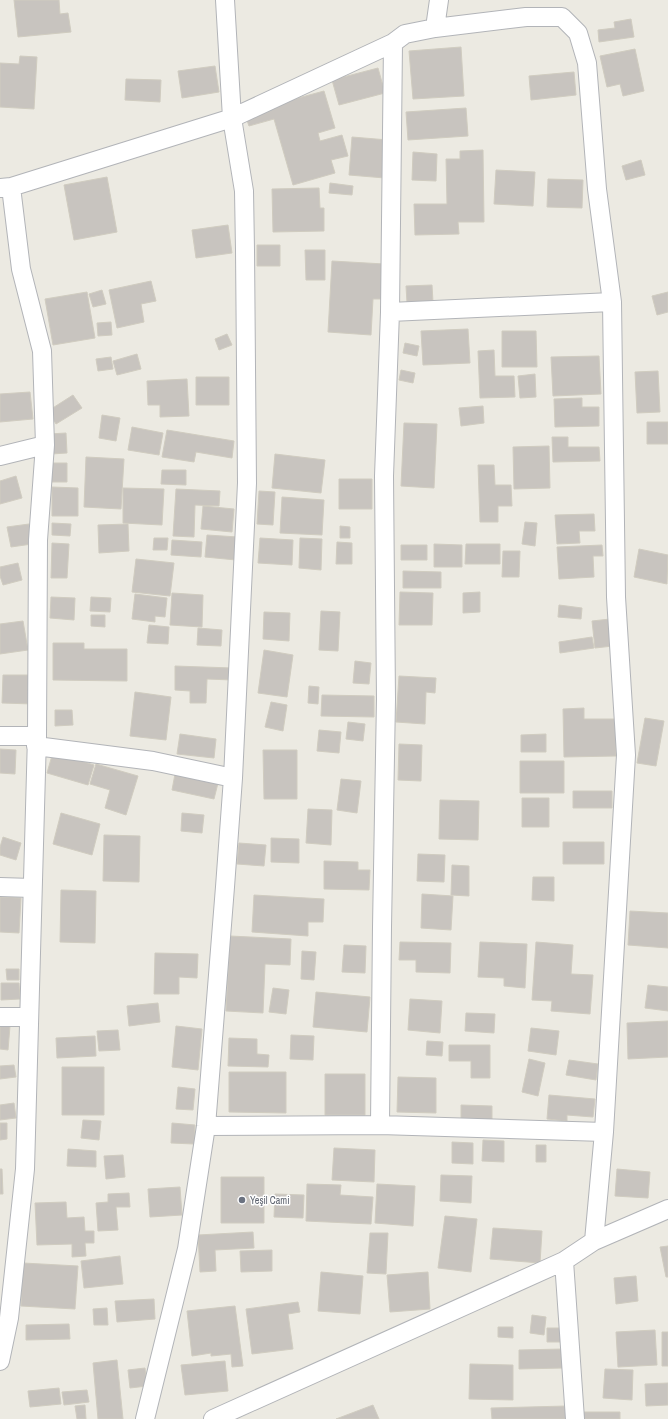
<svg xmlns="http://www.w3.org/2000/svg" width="668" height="1419" font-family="'Archivo Narrow',sans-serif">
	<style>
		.building { fill: #c8c4bf; stroke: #d0ccc0 }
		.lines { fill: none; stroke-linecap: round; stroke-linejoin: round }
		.minor-casing { stroke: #b2b4b8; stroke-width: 20 }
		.minor { stroke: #fff; stroke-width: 18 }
		.worship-dot { fill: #6b7280; stroke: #fff; stroke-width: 1.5 }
		.labels { text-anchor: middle; stroke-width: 3; stroke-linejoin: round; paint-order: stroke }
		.worship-label { font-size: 10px; fill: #5b616d; stroke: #fff; text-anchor: start }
	</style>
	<rect width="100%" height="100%" fill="#eceae2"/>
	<path class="building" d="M14 0H59L60 14 68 13 71 32 18 37Z
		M631 19 634 37 599 42 598 30 615 28 614 22Z
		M461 47 464 96 413 99 409 51Z
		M635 49 644 91 623 96 620 84 607 87 600 56Z
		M20 56 37 57 34 109 0 107V63L19 64Z
		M215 66 219 92 182 98 178 71Z
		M378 68 385 93 339 105 332 80Z
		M574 72 576 95 531 100 529 76Z
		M126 79 161 80 160 102 125 100Z
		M324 91 335 128 318 133 320 141 342 135 348 156 331 160 335 173 293 185 274 119 249 126 245 115 265 107Z
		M466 108 468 136 408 140 406 112Z
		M352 137 388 140 385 178 349 175Z
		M483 150 484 222H458L459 234 415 235 414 204H447L446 159H460V151Z
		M413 152 437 154 436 181 412 180Z
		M641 160 645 175 626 180 622 166Z
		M496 170 535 172 533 206 494 204Z
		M107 177 117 232 74 240 64 185Z
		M548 179 583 180 582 208 547 207Z
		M330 183 353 186 352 195 329 193Z
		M319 188 320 208H324V231L273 232 272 189Z
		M228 225 232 253 196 258 192 230Z
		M257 245H280V266H257Z
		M305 250H325V280H306Z
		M332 261 384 264 382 299H373L371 335 328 332Z
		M151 281 156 301 141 304 144 322 117 328 109 290Z
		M432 285 433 302 407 303 406 286Z
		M102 290 106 304 93 307 89 294Z
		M87 292 95 338 53 345 45 299Z
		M668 292V312L657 315 652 296Z
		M111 322 112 335 98 336 97 323Z
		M468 329 470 363 423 365 421 331Z
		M502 331H536L537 367H502Z
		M227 334 232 345 219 350 215 339Z
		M405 343 419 346 417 356 403 353Z
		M494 350 495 376H514L515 397 480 398 478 351Z
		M137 354 141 369 117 375 113 361Z
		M599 356 601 394 553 396 551 357Z
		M111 357 113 369 98 371 96 359Z
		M401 370 415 373 413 383 399 380Z
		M658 371 660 412 637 413 635 372Z
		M535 374 536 397 520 398 518 376Z
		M196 377H229V405H196Z
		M187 379 189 416 160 417V405H148L147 381Z
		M30 392 33 419 0 422V394Z
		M73 395 82 408 56 424 48 411Z
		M582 398V407H599V426L555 427 554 399Z
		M483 406 484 423 461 426 459 408Z
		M102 415 120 418 116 441 99 438Z
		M647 422H668V444H647Z
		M404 423 437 424 434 488 401 486Z
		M132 427 163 433 159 455 128 450Z
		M167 430 234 441 232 458 196 452 194 462 162 457Z
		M66 433 67 453 51 454 49 434Z
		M552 437H568V447H599L600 461 553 462Z
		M549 446 550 488 514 489 513 447Z
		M275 454 325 460 321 493 272 488Z
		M86 457 124 459 121 509 84 507Z
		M50 463H67V482H50Z
		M478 465H494L495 485H511L512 506H498V522H480Z
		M162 470H186V485L161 484Z
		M16 476 22 498 0 504V481Z
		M339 479H372V509H339Z
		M52 487 78 488V516H52Z
		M123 488 164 489 162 525 123 523Z
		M176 489 220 491 219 506 195 505 194 537 173 536Z
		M259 491 275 492 273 525 257 524Z
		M282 497 324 500 322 535 280 533Z
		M203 506 234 509 232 532 201 529Z
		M594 514 595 531H579L580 543 557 544 555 515Z
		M525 522 537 523 535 546 522 544Z
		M52 523 71 524 70 536 52 535Z
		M29 524 32 544 11 547 7 527Z
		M128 524 129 551 99 553 98 525Z
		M340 526 350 527V538H340Z
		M207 535 238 537 236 560 205 557Z
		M154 538H168L167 550H153Z
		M260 538 293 540 292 565 258 563Z
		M300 538 322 539 321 570 299 568Z
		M172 540 202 542 201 557 171 555Z
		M337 542 352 543V564H336Z
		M52 543 69 544 67 578H51Z
		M434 544 462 545V567H434Z
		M466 544H500V564H465Z
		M401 545H427V560H401Z
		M602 545 603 556H593L594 577 559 579 557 547Z
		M639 549 668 555 667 584 634 577Z
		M503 551H520L519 577H502Z
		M136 559 174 563 170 596 132 592Z
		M18 563 22 580 3 585 0 576V567Z
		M403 571 441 572V588H403Z
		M400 592 433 593 432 625H399Z
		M480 592V612L463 613V593Z
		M172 593 203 595 202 627 170 625Z
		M135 594 167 598 165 617 155 616V622L132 619Z
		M51 597 75 598 74 620 50 618Z
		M91 597 111 598 110 612 90 611Z
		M559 605 582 608 581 619 558 617Z
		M321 611 340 612 338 651 319 650Z
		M264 612 290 613 289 641 263 639Z
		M91 615H105V627L91 626Z
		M610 619 613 646 595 648 592 621Z
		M23 621 28 650 0 654V624Z
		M149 625 169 627 168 644 147 643Z
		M198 628 222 630 221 646 197 645Z
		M592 637 594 648 560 653 559 642Z
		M53 643H84V649H127V681L53 680Z
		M264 650 293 655 287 697 258 693Z
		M355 661 371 663 369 684 353 683Z
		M175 666 232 668V680L207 679 206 703H190V691L175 690Z
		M3 675H34L33 704 2 703Z
		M399 676 436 678 435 693 426 692 425 724 396 722Z
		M309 686 319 687 318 704 308 703Z
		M135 692 171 697 166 740 130 736Z
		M322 695 374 696V717L321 716Z
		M271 702 287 705 283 731 265 727Z
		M584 708V719H615L616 756 564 757 563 709Z
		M55 710H72L73 725 55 726Z
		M645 718 664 721 656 766 637 763Z
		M348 722 365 724 363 741 346 739Z
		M319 730 341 732 339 753 317 751Z
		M180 734 216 739 214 758 177 754Z
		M546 734V752H521V735Z
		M399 744 422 745 421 781 398 780Z
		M0 749 16 750 15 774 0 773Z
		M263 750H297V799H264Z
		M53 752 94 765 88 785 47 773Z
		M520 761H564V793H520Z
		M96 764 138 776 126 815 105 808 110 790 90 784Z
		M175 774 218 783 214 799 172 790Z
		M341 779 361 781 357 813 337 810Z
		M573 791H612V808H573Z
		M522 798H549V827H522Z
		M440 800 479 801 478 840 439 839Z
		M308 809 332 810 331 845 306 843Z
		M61 813 100 824 92 855 53 844Z
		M182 813 204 815 202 833 181 831Z
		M104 835 140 836 139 882 103 881Z
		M3 837 21 843 16 860 0 855V847Z
		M271 838 299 839V863L271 862Z
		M563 842H604V864H563Z
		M239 843 266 845 264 866 237 864Z
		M418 854 445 855 444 882 417 881Z
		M324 861 358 862V870H370L369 890 324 889Z
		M452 865 469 866V896L451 895Z
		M533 877H554V901L532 900Z
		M61 890 96 891 95 943 60 942Z
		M422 894 453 896 451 930 421 928Z
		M254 895 324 899 323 922H308V936L252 932Z
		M0 897 21 898 19 933 0 932Z
		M630 911 668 913V948L628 945Z
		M230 936 291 939 290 965 265 964 263 1013 226 1011Z
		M400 942 451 943 450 973 416 972V960H399Z
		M480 942 527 944 525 988 504 986V978L478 977Z
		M536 942 573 945 571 974 593 975 590 1014 551 1011 552 1001 532 1000Z
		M344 945 366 946 365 973 342 972Z
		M302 951 316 952 314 980 301 979Z
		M155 953 198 954 197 978 179 977V994H154Z
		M6 969H19V980H7Z
		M1 983H19L20 999 1 1000Z
		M648 985 668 987V1011L645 1008Z
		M273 988 289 990 286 1014 269 1012Z
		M316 992 370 997 367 1032 313 1027Z
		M410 999 442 1001 440 1033 408 1030Z
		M158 1003 160 1022 129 1026 127 1006Z
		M466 1013 495 1014 494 1033 465 1031Z
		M668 1021V1057L628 1059 627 1023Z
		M0 1025 10 1026 8 1050 0 1049Z
		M176 1026 202 1029 198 1070 172 1067Z
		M531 1028 559 1031 556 1055 528 1051Z
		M118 1030 120 1050 99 1051 97 1031Z
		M291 1035 314 1036 313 1060 290 1059Z
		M95 1036 96 1056 57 1058 56 1038Z
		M229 1038 257 1039V1054L269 1055 268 1067 228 1066Z
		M427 1041 443 1042 442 1056 426 1055Z
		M449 1045H490V1078H471V1061H449Z
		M529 1059 545 1063 538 1096 522 1092Z
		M569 1060 598 1064 596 1080 566 1075Z
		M14 1065 16 1077 0 1079V1066Z
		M62 1067H104V1115H62Z
		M229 1072H286V1113L229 1112Z
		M325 1074H365V1115H325Z
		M398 1077 436 1078V1113L397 1112Z
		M178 1087 195 1089 193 1110 176 1109Z
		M549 1095 595 1099 593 1117 567 1115V1121L547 1119Z
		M14 1103 16 1118 0 1120V1105Z
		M461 1105 492 1106V1120L461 1119Z
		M83 1120 101 1121 99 1140 81 1138Z
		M0 1123H7V1139L0 1140Z
		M172 1123 195 1125 194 1144 171 1143Z
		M483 1140 504 1141V1162L482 1161Z
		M452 1142 473 1143V1164L452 1163Z
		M536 1145H546V1162H536Z
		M334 1148 375 1150 374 1182 332 1180Z
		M68 1149 96 1151V1167L67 1166Z
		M123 1155 125 1177 106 1179 104 1156Z
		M0 1169H2L3 1194H0Z
		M617 1169 650 1172 648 1198 615 1196Z
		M441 1175 472 1176 471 1203 440 1201Z
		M221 1177H264V1223H221Z
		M307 1184 341 1185 340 1195 373 1197 371 1224 306 1221Z
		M377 1184 415 1186 413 1226 375 1223Z
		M180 1187 182 1215 150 1217 148 1189Z
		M129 1193 130 1207H116L118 1230 98 1231 96 1203 108 1202V1194Z
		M275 1194 304 1195 303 1218 274 1217Z
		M66 1202 67 1218 84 1217 85 1231H94V1243H85L86 1256 72 1257V1244L37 1245 35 1203Z
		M445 1216 477 1219 471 1272 438 1268Z
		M493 1228 542 1231 540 1263 490 1259Z
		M253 1232 254 1248 215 1250 216 1271 200 1272 198 1235Z
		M370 1233H388L386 1274 367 1273Z
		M668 1246V1277H666L660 1247Z
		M272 1250V1271L241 1272 240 1251Z
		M120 1256 123 1284 84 1288 81 1261Z
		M23 1263 78 1266 75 1309 21 1306Z
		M321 1272 363 1276 360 1314 318 1311Z
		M428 1272 430 1309 390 1312 387 1275Z
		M636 1276 638 1301 616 1304 614 1278Z
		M154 1299 155 1319 117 1322 115 1301Z
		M298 1302 300 1312 288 1314 293 1349 252 1354 246 1309Z
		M235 1306 243 1366 232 1367 231 1354 211 1356V1353L192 1356 187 1311Z
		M107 1308 108 1325H94L93 1309Z
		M532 1315 546 1317 544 1335 530 1333Z
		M69 1324 70 1339 26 1340V1325Z
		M498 1327H513V1338L498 1337Z
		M547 1328H564V1342H547Z
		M655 1330 657 1365 618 1367 616 1332Z
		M662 1332H668V1366H662Z
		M563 1349V1368L519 1369V1350Z
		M117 1360 123 1419H98L93 1363Z
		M225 1361 228 1391 185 1395 181 1365Z
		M470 1364 513 1365V1400L469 1399Z
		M145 1368 147 1386 130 1388 128 1370Z
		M605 1369 633 1370 632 1400 603 1398Z
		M668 1383V1405L646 1406 645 1384Z
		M59 1388 61 1404 30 1407 28 1391Z
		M87 1390 89 1402 64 1405 62 1392Z
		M85 1405 86 1419H77L75 1406Z
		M373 1405 379 1419H336Z
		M566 1406 567 1419H492L491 1408Z
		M583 1412H620V1419H584Z"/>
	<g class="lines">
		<defs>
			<path id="minor" d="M435 28 439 0
				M393 43 390 312 384 476 386 699 382 927 380 1125 604 1132
				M0 188 11 187 232 118 393 43 405 34 435 28 526 17H562L578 33 587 63 597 189 612 302 616 597 626 755 604 1132 594 1241
				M390 312 612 302
				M0 456 45 445
				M0 736H37
				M36 746 153 761 233 778
				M0 887 32 888
				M0 1017H29
				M206 1126 380 1125
				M564 1261 575 1419
				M0 1361 9 1318 25 1169 37 736 38 540 45 445 42 351 21 269 11 187
				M145 1419 187 1249 206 1126 225 887 233 778 247 483 245 250 244 191 232 118 225 0
				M213 1419 564 1261 594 1241 668 1209"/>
		</defs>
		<use href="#minor" class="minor-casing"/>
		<use href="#minor" class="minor"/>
	</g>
	<circle class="worship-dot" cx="242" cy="1200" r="4"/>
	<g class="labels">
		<g class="worship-label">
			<text x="250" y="1204">Yeşil Cami</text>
		</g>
	</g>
</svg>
